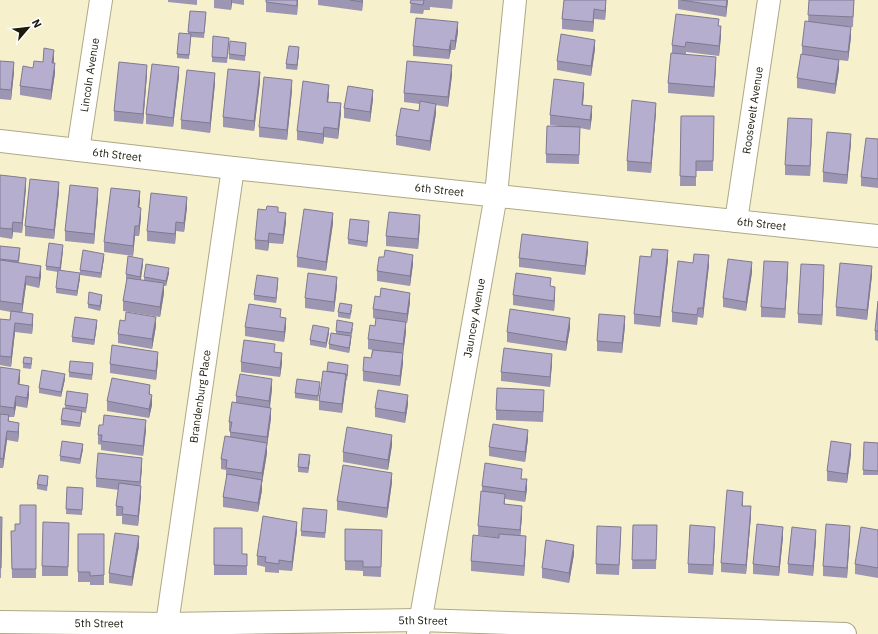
<svg xmlns="http://www.w3.org/2000/svg" width="878" height="634" font-family="'IBM Plex Sans',sans-serif">
	<style>
		.lines { fill: none; stroke-linecap: round; stroke-linejoin: round }
		.minor-casing { stroke: #aea887; stroke-width: 24 }
		.tertiary-casing { stroke: #aea887; stroke-width: 24 }
		.minor { stroke: #fff; stroke-width: 22 }
		.tertiary { stroke: #fff; stroke-width: 22 }
		.wall { fill: #9c96b2 }
		.shaded-wall { fill: #7f7a91 }
		.building { fill: #b5aecf; stroke: #7f7a91 }
		.labels { text-anchor: middle; stroke-width: 3; stroke-linejoin: round; paint-order: stroke }
		.street-label { font-size: 11px; fill: #1d1a0d; stroke: #fff }
	</style>
	<rect width="100%" height="100%" fill="#f7f0cd"/>
	<g class="lines">
		<defs>
			<g id="minor">
				<path id="s1" d="M0 141 233 168 878 236"/>
				<path id="s2" d="M78 150 101 0"/>
				<path id="s3" d="M736 221 769 0"/>
				<path id="s4" d="M0 622 167 624 419 620 845 634"/>
				<path id="s5" d="M167 624 233 168"/>
			</g>
			<g id="tertiary">
				<path id="s6" d="M418 634 496 195 515 0"/>
			</g>
		</defs>
		<use href="#minor" class="minor-casing"/>
		<use href="#tertiary" class="tertiary-casing"/>
		<use href="#minor" class="minor"/>
		<use href="#tertiary" class="tertiary"/>
	</g>
	<path class="wall" d="M168 0H197V5L168 2Z
		M214 0H244V5L232 3 231 10 214 8Z
		M266 0H298L297 15 266 12Z
		M318 0H363L362 11 318 5Z
		M411 0H453L452 9 430 7V10H424L423 14 410 13Z
		M564 0 606 7 605 20 594 19 593 32 562 29V19Z
		M678 0H728L726 17 678 9Z
		M809 0H854L853 27 843 26 851 37 848 61 839 60V69L835 94 797 88V78L802 54V46L808 22Z
		M190 11 206 17 204 38 191 37 189 59 177 58V54L188 34Z
		M719 26 721 36 719 56 686 52V54L716 67 714 97 668 93V83L672 53V45Z
		M458 32 455 50H451L449 59 413 56V46Z
		M229 43 227 63 212 62V57Z
		M246 48 245 61 229 59V54Z
		M595 49 591 76 557 70V61Z
		M299 52 297 70 286 69V64Z
		M54 59V63L55 73 51 100 20 95V86L33 68 43 62Z
		M0 61 14 72 11 100 0 99Z
		M147 74 143 124 114 121V111Z
		M452 75 448 107 436 105V113L430 151 396 145V136L419 111 420 104 404 102V93Z
		M179 76 173 127 146 124V114Z
		M260 82 254 131 223 127V117Z
		M215 83 210 133 181 129V120Z
		M292 90 287 140 259 137V127Z
		M584 92 583 105 592 116 590 130 580 128 579 164 546 163V154L567 127 550 125V115Z
		M329 94 328 102 341 113 338 139 324 137 323 144 297 140V131Z
		M373 99 370 122 344 118V108Z
		M656 112 651 173 627 171V161Z
		M681 116H714L713 171H696V186H680Z
		M812 129 810 176 785 175V165Z
		M878 139V188L861 186V177Z
		M851 143 847 184 823 182V172Z
		M0 175 26 187 22 233 13 232 12 239 0 237Z
		M59 192 54 239 25 236V226Z
		M98 198 94 244 65 241V231Z
		M140 201 139 207 141 217 139 236H135L133 256 104 252V242Z
		M187 207 184 232 176 231 175 244 147 241V231Z
		M278 212 286 222 283 244 269 243 268 251 255 249V240Z
		M333 223 326 271 297 267V257Z
		M420 225 418 249 386 246V236Z
		M369 226 367 247 348 244V239Z
		M0 246 20 253 19 263 41 276 39 288 26 285 22 312 33 324 32 334 15 332 11 367 0 365V319L10 320 11 312 0 310Z
		M63 250 61 270 80 278 77 296 56 293V288L58 272 46 270V266Z
		M588 251 585 275 519 267V258Z
		M651 257 668 260 660 327 634 324V314Z
		M104 258 101 278 80 275V270Z
		M693 263 709 265 703 318 698 317 697 325 672 322V312Z
		M143 264 141 280H144V277L169 273 166 286H164V293L160 317 123 311V301L127 279H126V274Z
		M413 264 410 286 377 281V271Z
		M752 272 746 311 723 307V298Z
		M788 272 785 318 761 317V307Z
		M824 275 822 325 798 323V314Z
		M872 275 867 320 836 316V307Z
		M278 283 276 303 254 300V295Z
		M337 286 334 312 305 308V298Z
		M551 287 555 297 554 311 513 305V295Z
		M102 300 100 311 88 308V304Z
		M878 301V341L875 340V331Z
		M410 302 407 323H406V332L403 354V363L400 386 363 381V371L371 358 372 350 368 349V339L375 326 376 319 373 318V309Z
		M352 310 350 319 338 317V312Z
		M281 317 286 327 284 342 245 336V327Z
		M97 325 94 345 72 342V337Z
		M156 326 152 349 118 343V334Z
		M625 326 622 353 597 351V341Z
		M353 328 349 353 329 349V344L336 334V331Z
		M570 328 566 351 507 342V332Z
		M329 333 326 348 310 345V340Z
		M275 352 282 363 280 377 241 372V362Z
		M158 361 156 380 110 373V364Z
		M23 363H32L31 369 23 368Z
		M552 363 550 387 501 381V372Z
		M0 367 20 380 19 384 29 395 27 408 16 406 14 417H9V421L19 432 18 442 7 440 3 468H0Z
		M93 368 92 380 69 377V372Z
		M348 370 347 381 346 380 342 413 319 410V401L327 371Z
		M65 379 61 397 39 393V388Z
		M320 387 318 401 295 398V393Z
		M272 389 270 408 271 418 267 446V453L262 483V490L258 512 223 507V497L227 477H226V470L221 469V459L230 437V431H229V422L236 403V396Z
		M88 399 86 413 82 412 80 427 61 425V420L65 409V405Z
		M544 400 543 422 496 420V410Z
		M107 401 152 405 149 418 107 411Z
		M408 404 405 423 375 417V408Z
		M146 430 143 456 101 450V445L98 444V435Z
		M528 439 525 462 489 456V447Z
		M864 442 878 443V475H863Z
		M392 445 388 470 343 462V452Z
		M83 449 80 464 60 461V456Z
		M851 454 847 483 827 481V471Z
		M310 460 308 473 298 472V467Z
		M142 467 140 486 141 496 138 526 122 524V516H116V506L119 490 96 487V478Z
		M522 479 527 489 525 502 505 499V504L522 516 520 536 526 546 524 576 471 571V561L499 538 478 535V526L482 491V486Z
		M48 481 47 491 37 489V484Z
		M392 482 387 518 337 510V501Z
		M67 487 83 488 82 515 66 514Z
		M743 501V506L751 516 746 574 721 572V563Z
		M36 505V578H12L11 531H15Z
		M327 515 325 538 301 536V531Z
		M0 517H2L1 578H0Z
		M69 523 68 576H42V566Z
		M633 525H657L656 569H632Z
		M214 528 242 554H247V575H214Z
		M382 530 381 577 363 576V571L345 570V561Z
		M878 530V578L855 574V564Z
		M297 531 292 571 279 570V573L265 572V567L257 565V556Z
		M78 534H104V585H90V582H78Z
		M715 536 713 575 688 573V564Z
		M850 536 847 578 823 576V566Z
		M621 537 619 575 596 574V564Z
		M783 537 779 576 753 574V564Z
		M816 540 813 576 788 573V564Z
		M139 546 132 586 109 583V573Z
		M574 554 569 583 542 578V568Z"/>
	<path class="shaded-wall" d="M231 0H232V3L231 10Z
		M297 0H298L297 15Z
		M362 0H363L362 11Z
		M606 0V7L605 20V11Z
		M727 0H728L726 17V7Z
		M594 9V19L593 32V22Z
		M458 22V32L455 50V41Z
		M721 26V36L719 56V46Z
		M851 27V37L848 61V52Z
		M451 40V50L449 59V50Z
		M595 40V49L591 76V66Z
		M299 47V52L297 70V65Z
		M54 50V59L52 73V63Z
		M716 57V67L714 97V87Z
		M839 60V69L835 94V84Z
		M14 62V72L11 100V90Z
		M55 63V73L51 100V90Z
		M147 65V74L143 124V114Z
		M452 65V75L448 107V97Z
		M179 67V76L173 127V118Z
		M260 72V82L254 131V121Z
		M215 73V83L210 133V123Z
		M292 80V90L287 140V130Z
		M584 83V92L582 114V105Z
		M329 85V94L327 111V102Z
		M373 90V99L370 122V112Z
		M341 103V113L338 139V129Z
		M656 103V112L651 173V163Z
		M436 104V113L430 151V141Z
		M592 106V116L590 130V120Z
		M812 119V129L810 176V166Z
		M324 127V137L323 144V134Z
		M851 134V143L847 184V175Z
		M26 178V187L22 233V223Z
		M59 182V192L54 239V230Z
		M98 188V198L94 244V234Z
		M140 191V201L138 217V207Z
		M187 197V207L184 232V223Z
		M141 208V217L139 236V226Z
		M286 213V222L283 244V235Z
		M333 213V223L326 271V262Z
		M420 215V225L418 249V239Z
		M369 221V226L367 247V242Z
		M13 222V232L12 239V229Z
		M176 222V231L175 244V234Z
		M135 226V236L133 256V246Z
		M269 233V243L268 251V241Z
		M588 242V251L585 275V266Z
		M63 245V250L60 273V268Z
		M668 250V260L660 327V317Z
		M104 254V258L101 278V273Z
		M413 255V264L410 286V276Z
		M709 255V265L703 318V308Z
		M143 259V264L140 282V277Z
		M752 262V272L746 311V302Z
		M788 262V272L785 318V309Z
		M824 265V275L822 325V315Z
		M41 266V276L39 288V278Z
		M872 266V275L867 320V310Z
		M169 268V273L166 286V281Z
		M80 273V278L77 296V291Z
		M26 276V285L22 314V304Z
		M337 277V286L334 312V302Z
		M278 278V283L276 303V298Z
		M164 283V293L160 317V307Z
		M555 287V297L554 311V301Z
		M410 293V302L407 323V314Z
		M102 295V300L100 311V306Z
		M33 314V324L32 334V325Z
		M625 316V326L622 353V343Z
		M156 317V326L152 349V339Z
		M286 318V327L284 342V332Z
		M570 318V328L566 351V342Z
		M97 320V325L94 345V340Z
		M406 322V332L403 354V344Z
		M15 323V332L11 367V357Z
		M329 328V333L326 348V343Z
		M351 336V341L349 353V348Z
		M158 352V361L156 380V371Z
		M282 353V363L280 377V368Z
		M403 353V363L400 386V376Z
		M552 354V363L550 387V377Z
		M20 370V380L18 394V384Z
		M65 374V379L61 397V392Z
		M346 374V383L342 413V404Z
		M272 379V389L269 411V401Z
		M150 385V395L149 394Z
		M29 386V395L27 408V398Z
		M152 395V405L149 418V409Z
		M408 395V404L405 423V413Z
		M16 396V406L14 417V408Z
		M271 408V418L267 446V453L262 483V473L267 445V437Z
		M82 411V416L80 427V423Z
		M146 420V430L143 456V446Z
		M19 423V432L18 442V432Z
		M528 430V439L525 462V452Z
		M7 431V440L3 468V459Z
		M392 435V445L388 470V460Z
		M83 444V449L80 464V459Z
		M851 444V454L847 483V474Z
		M310 455V460L308 473V468Z
		M142 458V467L140 492V482Z
		M392 473V482L387 518V508Z
		M527 479V489L525 502V492Z
		M262 480V490L258 512V503Z
		M141 486V496L138 526V516Z
		M743 492V501L742 515V506Z
		M522 506V516L520 540V530Z
		M751 506V516L746 574V565Z
		M297 522V531L292 571V562Z
		M850 526V536L847 578V568Z
		M715 527V536L713 575V565Z
		M783 527V537L779 576V567Z
		M816 530V540L813 576V566Z
		M139 536V546L132 586V577Z
		M526 536V546L524 576V566Z
		M574 545V554L569 583V573Z"/>
	<path class="building" d="M266 0H297V6L266 2Z
		M350 0H362V2Z
		M411 0H424L423 5 410 3Z
		M564 0H606L605 11 594 9 593 22 562 19Z
		M681 0H727L726 7Z
		M809 0H854L853 17 808 15Z
		M190 11 206 12 204 33 188 32Z
		M676 14 719 19 718 26H721L719 46 686 42 685 47 672 45Z
		M416 18 458 22 455 41 451 40 449 50 413 46Z
		M805 21 851 27 848 52 802 46Z
		M179 33 191 34 189 55 177 54Z
		M561 34 595 40 591 66 557 61Z
		M213 36 229 38 227 58 212 57Z
		M230 41 246 43 245 56 229 54Z
		M289 46 299 47 297 65 286 64Z
		M44 48 54 50 52 63H55L51 90 20 86 23 66 33 68 34 61 43 62Z
		M671 53 716 57 714 87 668 83Z
		M801 54 839 60 835 84 797 78Z
		M0 61 14 62 11 90 0 89Z
		M407 61 452 65 448 97 404 93Z
		M119 62 147 65 143 114 114 111Z
		M152 64 179 67 173 118 146 114Z
		M228 69 260 72 254 121 223 117Z
		M187 70 215 73 210 123 181 120Z
		M264 77 292 80 287 130 259 127Z
		M554 79 584 83 582 105 592 106 590 120 550 115Z
		M303 81 329 85 327 102 341 103 338 129 324 127 323 134 297 131Z
		M348 86 373 90 370 112 344 108Z
		M632 100 656 103 651 163 627 161Z
		M420 101 436 104 430 141 396 136 401 108 419 111Z
		M681 116H714L713 161H696V177L680 176Z
		M788 118 812 119 810 166 785 165Z
		M547 126 580 127 579 155 546 154Z
		M827 132 851 134 847 175 823 172Z
		M866 138 878 139V179L861 177Z
		M0 175 26 178 22 223 13 222 12 229 0 228Z
		M30 179 59 182 54 230 25 226Z
		M70 185 98 188 94 234 65 231Z
		M111 188 140 191 138 207 141 208 139 226H135L133 246 104 242Z
		M151 193 187 197 184 223 176 222 175 234 147 231Z
		M267 206 278 207V212L286 213 283 235 269 233 268 241 255 240 258 209 266 210Z
		M304 209 333 213 326 262 297 257Z
		M389 212 420 215 418 239 386 236Z
		M350 219 369 221 367 242 348 239Z
		M522 234 588 242 585 266 519 258Z
		M49 243 63 245 60 268 46 266Z
		M0 246 20 248 18 261 0 259Z
		M652 249 668 250 660 317 634 314 640 256 651 257Z
		M83 250 104 254 101 273 80 270Z
		M385 250 413 255 410 276 377 271 379 257H384Z
		M694 254 709 255 703 308H698L697 315 672 312 678 261 693 263Z
		M128 256 143 259 140 277 126 274Z
		M728 259 752 262 746 302 723 298Z
		M0 260 41 266 39 278 26 276 22 304 0 301Z
		M764 261 788 262 785 309 761 307Z
		M840 263 872 266 867 310 836 307Z
		M146 264 169 268 166 281 144 277Z
		M801 264 824 265 822 315 798 314Z
		M58 270 80 273 77 291 56 288Z
		M308 273 337 277 334 302 305 298Z
		M516 273 551 278 550 286 555 287 554 301 513 295Z
		M257 275 278 278 276 298 254 295Z
		M127 278 164 283 160 307 123 301Z
		M381 288 410 293 407 314 373 309 375 296 380 297Z
		M89 292 102 295 100 306 88 304Z
		M878 301V331H875Z
		M340 303 352 305 350 314 338 312Z
		M249 304 281 309 280 317 286 318 284 332 245 327Z
		M510 309 570 318 566 342 507 332Z
		M11 311 33 314 32 325 15 323 11 357 0 356V319L10 320Z
		M126 312 156 317 152 339 118 334 120 320 125 321Z
		M599 314 625 316 622 343 597 341Z
		M75 317 97 320 94 340 72 337Z
		M376 318 406 322 403 344 368 339 370 325 375 326Z
		M337 320 353 323 351 333 336 331Z
		M313 325 329 328 326 343 310 340Z
		M331 333 351 336 349 348 329 344Z
		M244 340 275 344 274 352 282 353 280 368 241 362Z
		M112 345 158 352 156 371 110 364Z
		M504 348 552 354 550 377 501 372Z
		M373 350 403 353 400 376 363 371 364 357 371 358Z
		M24 357 32 358 31 364 23 363Z
		M70 361 93 363 92 375 69 372Z
		M328 362 348 365 347 376H346V374L327 371Z
		M0 367 20 370 18 384 29 386 27 398 16 396 14 408 0 406Z
		M42 370 65 374 61 392 39 388Z
		M323 371 346 374 342 404 319 401Z
		M240 374 272 379 269 401 236 396Z
		M112 378 150 385 149 394 152 395 149 409 107 401Z
		M297 379 320 382 318 396 295 393Z
		M497 388 544 390 543 412 496 410Z
		M378 390 408 395 405 413 375 408Z
		M67 391 88 394 86 408 65 405Z
		M232 402 271 408 267 437 230 432 232 422H229Z
		M63 408 82 411 80 423 61 420Z
		M0 414 9 415 8 421 19 423 18 432 7 431 3 459 0 458Z
		M104 415 146 420 143 446 101 441 102 435H98L99 425H103Z
		M493 424 528 430 525 452 489 447Z
		M347 427 392 435 388 460 343 452Z
		M225 436 267 443 262 473 226 468 227 460 221 459Z
		M62 441 83 444 80 459 60 456Z
		M831 441 851 444 847 474 827 471Z
		M864 442 878 443V471L863 470Z
		M98 453 142 458 140 482 96 478Z
		M299 454 310 455 308 468 298 467Z
		M485 463 522 469 521 479H527L525 492 482 486Z
		M343 465 392 473 387 508 337 501Z
		M227 474 262 480 258 503 223 497Z
		M39 475 48 476 47 486 37 484Z
		M119 483 141 486 138 516 122 514 123 507 116 506Z
		M67 487 83 488 82 510 66 509Z
		M727 490 743 492 742 506H751L746 565 721 563Z
		M481 491 505 494 504 504 522 506 520 530 478 526Z
		M20 505H36V569H12L11 531H15V524H20Z
		M303 508 327 510 325 533 301 531Z
		M263 516 297 522 292 562 279 560V564L265 562 266 557 257 556Z
		M0 517H2L1 568H0Z
		M43 522 69 523 68 567 42 566Z
		M757 524 783 527 779 567 753 564Z
		M826 524 850 526 847 568 823 566Z
		M633 525H657L656 560H632Z
		M690 525 715 527 713 565 688 564Z
		M597 526 621 527 619 565 596 564Z
		M792 527 816 530 813 566 788 564Z
		M861 527 878 530V568L855 564Z
		M214 528H242V554H247V566L214 565Z
		M345 529 382 530 381 567H363V561H345Z
		M115 533 139 536 132 577 109 573Z
		M78 534H104V575L90 576V572H78Z
		M499 534 526 536 524 566 471 561 473 535 499 538Z
		M546 540 574 545 569 573 542 568Z"/>
	<g class="labels">
		<g class="street-label">
			<text dy="4" stroke="none"><textPath href="#s2" startOffset="76">Lincoln Avenue</textPath></text>
			<text dy="4" stroke="none"><textPath href="#s3" startOffset="112">Roosevelt Avenue</textPath></text>
			<text dy="4" stroke="none"><textPath href="#s1" startOffset="118">6th Street</textPath></text>
			<text dy="4" stroke="none"><textPath href="#s1" startOffset="442">6th Street</textPath></text>
			<text dy="4" stroke="none"><textPath href="#s1" startOffset="766">6th Street</textPath></text>
			<text dy="4" stroke="none"><textPath href="#s6" startOffset="321">Jauncey Avenue</textPath></text>
			<text dy="4" stroke="none"><textPath href="#s5" startOffset="230">Brandenburg Place</textPath></text>
			<text dy="4" stroke="none"><textPath href="#s4" startOffset="423">5th Street</textPath></text>
			<text dy="4" stroke="none"><textPath href="#s4" startOffset="99">5th Street</textPath></text>
		</g>
	</g>
	<g transform="translate(28 28) rotate(62)" stroke="#ffffff" stroke-width="3" paint-order="stroke">
	<path d="M0-3L7 15L0 10L-7 15Z" fill="#1d1a0d"/>
	<text y="-6" font-size="11" font-weight="bold" text-anchor="middle" fill="#1d1a0d">N</text>
	</g>
</svg>
